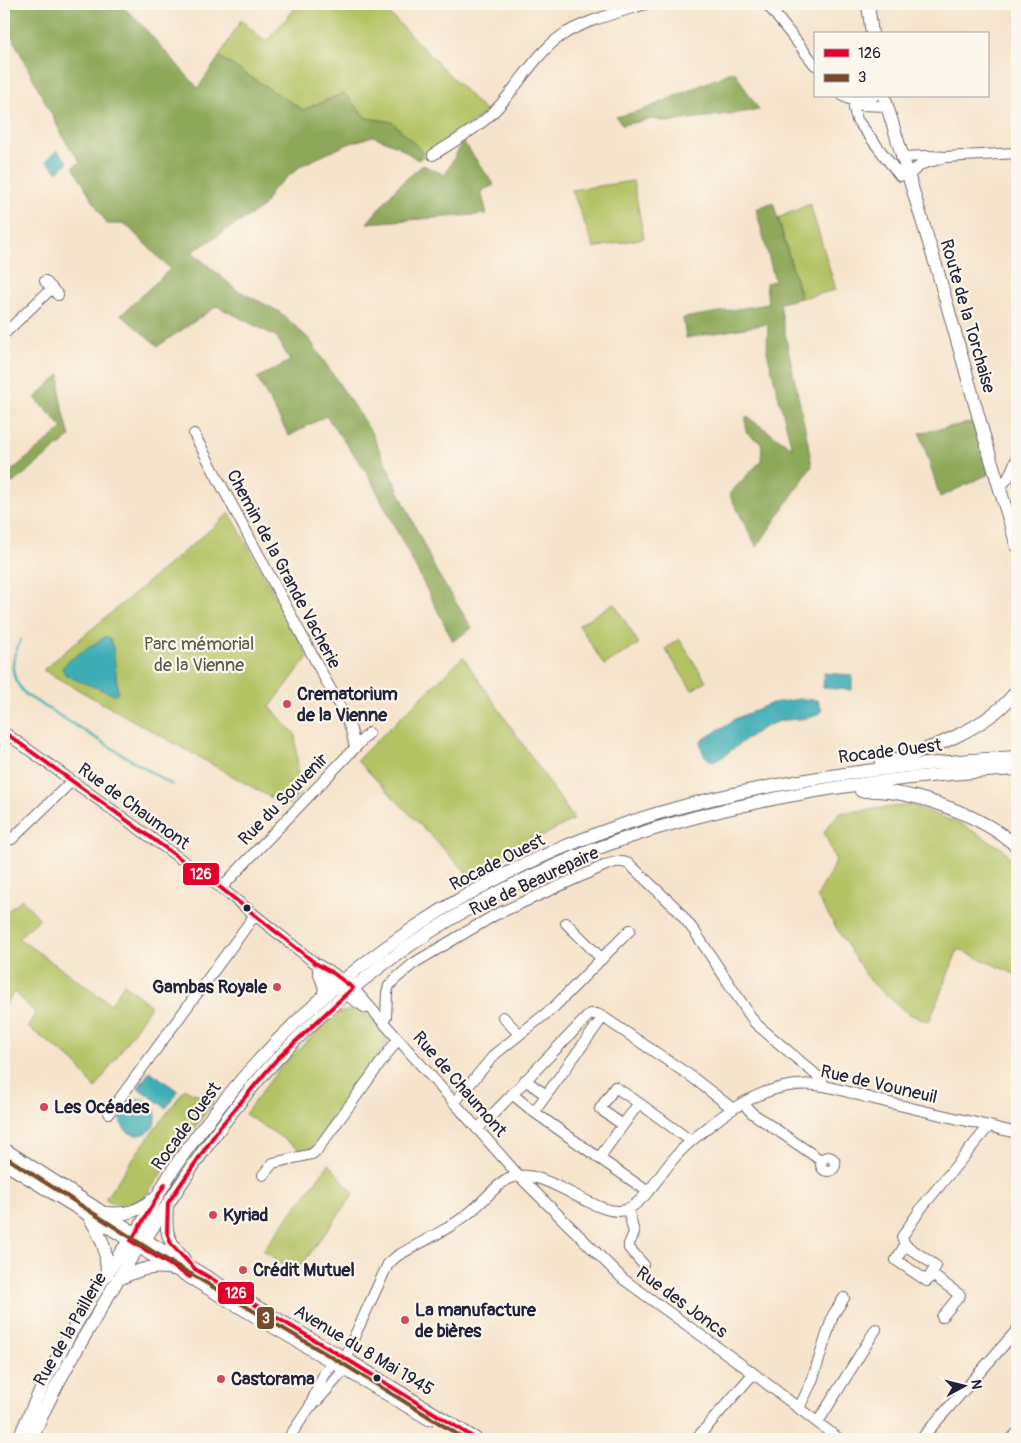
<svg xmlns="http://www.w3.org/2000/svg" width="1021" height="1443" font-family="Pangolin,sans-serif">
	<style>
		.green { fill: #b3c264; stroke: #6a7250 }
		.forest { fill: #8ea85a; stroke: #58654a }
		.water { fill: #3cadb6; stroke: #2f6878 }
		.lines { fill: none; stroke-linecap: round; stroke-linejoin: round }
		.stream { stroke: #3cadb6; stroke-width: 2.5 }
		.minor-casing { stroke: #6c666d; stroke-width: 12 }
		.major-casing { stroke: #6c666d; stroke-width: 14 }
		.minor { stroke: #fff; stroke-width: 10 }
		.major { stroke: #fff; stroke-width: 12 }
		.bus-1-casing { stroke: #fbf7ec; stroke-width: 8 }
		.bus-2-casing { stroke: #fbf7ec; stroke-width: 8 }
		.bus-1 { stroke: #e4002b; stroke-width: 4 }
		.bus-2 { stroke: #7a4b2a; stroke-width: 4 }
		.poi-dot { fill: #d1495b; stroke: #fbf7ec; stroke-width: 2 }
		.bus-dot { fill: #22223b; stroke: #fbf7ec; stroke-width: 2 }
		.labels { text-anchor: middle; stroke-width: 4.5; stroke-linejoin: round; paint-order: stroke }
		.street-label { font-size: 18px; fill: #22223b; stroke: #fbf7ec }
		.park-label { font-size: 18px; fill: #555a49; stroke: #fbf7ec }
		.poi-label { font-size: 18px; font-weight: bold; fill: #22223b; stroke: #fbf7ec; text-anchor: start }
		.line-badge { stroke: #fbf7ec; stroke-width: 2 }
		.badge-label { font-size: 14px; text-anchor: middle; font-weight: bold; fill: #fff }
	</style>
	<rect width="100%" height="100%" fill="#fbf7ec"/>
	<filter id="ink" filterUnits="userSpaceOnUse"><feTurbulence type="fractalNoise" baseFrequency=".02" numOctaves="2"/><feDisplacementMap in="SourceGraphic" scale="10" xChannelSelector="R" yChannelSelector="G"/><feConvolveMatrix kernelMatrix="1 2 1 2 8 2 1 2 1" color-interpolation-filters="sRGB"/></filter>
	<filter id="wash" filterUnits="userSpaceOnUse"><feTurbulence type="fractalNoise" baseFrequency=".0096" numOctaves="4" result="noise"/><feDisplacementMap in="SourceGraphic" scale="20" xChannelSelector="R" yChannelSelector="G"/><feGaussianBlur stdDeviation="1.12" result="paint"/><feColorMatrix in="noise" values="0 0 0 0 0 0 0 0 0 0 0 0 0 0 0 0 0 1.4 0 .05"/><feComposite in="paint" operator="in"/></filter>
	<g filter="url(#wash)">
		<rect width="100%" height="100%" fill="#f6e3cb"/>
		<path class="green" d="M299 4H380L486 112 457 134 418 160 422 151 392 122 366 118 344 93 303 110 219 57 241 20 266 42Z
			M633 181 644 238 594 248 572 190Z
			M810 204 836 290 801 298 778 218Z
			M230 513 308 657 270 707 295 734 300 793 286 806 43 670Z
			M614 603 639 644 604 665 579 625Z
			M679 639 706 681 692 690 665 649Z
			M463 657 574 819 470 876 357 760Z
			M910 805 961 824 1003 849 1017 867V975L958 949 929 1022 907 1013 869 980 817 897 836 861 824 832 839 813Z
			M22 899 40 919 18 938 111 1004 124 984 151 1006 95 1089 75 1062 28 1027 35 1013 14 991 4 1008V914Z
			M361 1009 386 1033 388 1042 311 1149 302 1151 245 1114 282 1065 337 1013Z
			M185 1089 213 1102 142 1201C126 1211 121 1206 105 1199L139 1150Z
			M329 1164 354 1194 295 1274 263 1250Z"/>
		<path class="forest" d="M4 4H120L138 21 198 88 219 57 303 110 344 93 366 118 392 122 422 151 418 160 397 146 373 136 348 144 302 165 272 190 263 207 192 252 237 290 280 312 310 340 371 432 436 571 472 628 453 641 368 474 326 416 289 436 257 378 290 361 277 337 217 306 158 346 121 315 170 269 125 224H107L73 167 80 162 63 137 4 21Z
			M734 71 759 110 668 122 653 119 622 125 616 117 643 110Z
			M463 141 494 185 481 191 487 214 367 223 398 186 423 165 445 175Z
			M773 202 801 298 780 303C788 358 803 411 812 466L757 547 729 494 761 461 762 444 746 432V416L792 448 767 352 768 324 686 338 683 318 768 304 766 283 775 281 756 209Z
			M60 374V397L70 437 13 483 4 477 63 428 35 398Z
			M974 422 989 474 940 497 920 433Z"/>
		<path class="water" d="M57 150 68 162 58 172 46 161Z
			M106 636 110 639 113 647 118 692 115 695 74 679 65 674 62 668 68 661Z
			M824 673 852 675V690L823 688Z
			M800 699 818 700 822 711C812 721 794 718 781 721 761 725 738 746 721 758L714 761C705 760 700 750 701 741L735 719 772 703Z
			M150 1071 178 1091 166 1108 138 1088Z
			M120 1117a18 18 0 1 1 36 0a18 18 0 1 1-36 0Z"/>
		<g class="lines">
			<path class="stream" d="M21 640C10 661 9 677 26 695L172 785"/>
		</g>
	</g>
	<g filter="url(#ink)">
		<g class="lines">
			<defs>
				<path id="minor" d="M767 4 815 65
					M843 96 862 105 886 106
					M855 101 874 96
					M854 102V109L857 120 900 176
					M433 155C456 140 482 126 500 105 520 83 536 54 561 36 583 21 620 12 646 4
					M901 157 927 156 946 157 1017 153
					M907 176 922 164 940 159
					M45 281 58 295
					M4 334 52 288
					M194 434 346 718 351 730 355 748
					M1000 487 1008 478 1017 458
					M4 732 221 888 315 963 333 973 353 988 519 1176 623 1279 749 1370 839 1439
					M4 841 12 839 72 781
					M221 888 369 733
					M566 923 602 959
					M318 968C331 984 348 997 366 1008
					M318 971 324 989 321 1000
					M503 1017 519 1034
					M603 1017 692 1077 733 1109
					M383 1022 386 1017 387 993 389 986 393 981 414 963 495 915 606 865C614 862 621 860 629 864L676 908 695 932 755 1023 814 1073 822 1080 824 1086
					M525 1080 546 1095
					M512 1094 534 1112
					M454 1103 495 1054 553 1008 630 930
					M743 1103 752 1113 822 1161
					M109 1113 255 915
					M623 1125 600 1109 615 1087 639 1103
					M477 1129 494 1113 590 1014H597L603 1017 534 1112 599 1158
					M821 1164a7 7 0 1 1 14 0a7 7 0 1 1-14 0Z
					M263 1175 273 1163 312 1154 317 1150 398 1039
					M647 1191 599 1158 639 1103 691 1141
					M628 1209 634 1233 629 1244V1248L643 1264
					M905 1245 896 1260 927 1281 936 1266 905 1245 902 1237 922 1207 989 1126
					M931 1274 960 1295 942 1317
					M309 1408 317 1401 345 1369 348 1360 349 1348 388 1264 397 1256C421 1242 458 1225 477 1206 490 1195 501 1178 519 1176 551 1172 598 1218 625 1210 645 1203 661 1172 676 1156 683 1148 692 1140 701 1133 728 1110 760 1088 797 1085 824 1082 848 1093 874 1099 922 1111 970 1121 1017 1133
					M799 1408 812 1381 833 1315 844 1298
					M818 1422 876 1329
					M288 1439 309 1408 324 1374 337 1356
					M696 1439 753 1374
					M921 1439 1017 1330
					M1011 1439 1017 1433"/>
				<path id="major" d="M868 4 872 34
					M884 96 937 269 984 436 1017 546
					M881 763C924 753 991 727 1017 690
					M861 791C908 788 983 815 1017 847
					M4 1149 155 1246 311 1339 348 1360 476 1439
					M4 1163 131 1241 150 1254 429 1419
					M167 1207C165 1231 167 1241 184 1259
					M105 1213C127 1215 136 1212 154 1199
					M90 1218C103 1241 106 1246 107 1274
					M117 1280C136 1271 151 1264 172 1269
					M19 1439C45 1373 82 1311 121 1252 126 1244 132 1240 137 1232 148 1214 158 1194 169 1176 185 1150 204 1126 223 1102 333 964 490 863 659 813 776 779 897 764 1017 757
					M32 1439C46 1403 65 1370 84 1337 100 1310 116 1282 133 1255 138 1248 144 1242 148 1235 187 1173 227 1113 276 1060 476 848 737 786 1017 769"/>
			</defs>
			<use href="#minor" class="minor-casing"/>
			<use href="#major" class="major-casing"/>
			<use href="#minor" class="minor"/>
			<use href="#major" class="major"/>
			<defs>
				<path id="bus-1" d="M4 732 221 888 315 963 333 973 353 988 277 1059 220 1127 168 1203 167 1232 171 1244 195 1269 348 1360 476 1439
					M165 1184 131 1241 190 1277"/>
				<path id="bus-2" d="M4 1156 152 1251 345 1365 465 1439"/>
			</defs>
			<use href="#bus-1" class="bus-1-casing"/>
			<use href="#bus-2" class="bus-2-casing"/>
			<use href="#bus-1" class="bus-1"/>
			<use href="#bus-2" class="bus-2"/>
		</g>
	</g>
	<g class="poi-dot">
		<circle cx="287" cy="704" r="5"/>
		<circle cx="277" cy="987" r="5"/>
		<circle cx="44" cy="1107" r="5"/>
		<circle cx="213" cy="1215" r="5"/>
		<circle cx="243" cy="1270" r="5"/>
		<circle cx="405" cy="1320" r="5"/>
		<circle cx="221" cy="1379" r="5"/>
	</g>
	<g class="bus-dot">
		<circle cx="247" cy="908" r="4.5"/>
		<circle cx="377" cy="1378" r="4.5"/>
	</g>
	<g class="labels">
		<g class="street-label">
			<text transform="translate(968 316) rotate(74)" y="6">Route de la Torchaise</text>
			<text transform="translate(284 569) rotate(62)" y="6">Chemin de la Grande Vacherie</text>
			<text transform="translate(890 751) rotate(-7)" y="6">Rocade Ouest</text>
			<text transform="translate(283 799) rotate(-46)" y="6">Rue du Souvenir</text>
			<text transform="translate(134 806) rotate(36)" y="6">Rue de Chaumont</text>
			<text transform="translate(497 862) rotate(-27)" y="6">Rocade Ouest</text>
			<text transform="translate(534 881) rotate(-25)" y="6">Rue de Beaurepaire</text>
			<text transform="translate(460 1084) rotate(49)" y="6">Rue de Chaumont</text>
			<text transform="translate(879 1084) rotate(13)" y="6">Rue de Vouneuil</text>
			<text transform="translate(186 1126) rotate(-54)" y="6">Rocade Ouest</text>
			<text transform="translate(682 1302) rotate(36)" y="6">Rue des Joncs</text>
			<text transform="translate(70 1329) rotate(-60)" y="6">Rue de la Paillerie</text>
			<text transform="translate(364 1350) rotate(31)" y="6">Avenue du 8 Mai 1945</text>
		</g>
		<g class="park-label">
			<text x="199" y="650">Parc mémorial<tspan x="199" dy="21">de la Vienne</tspan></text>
		</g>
		<g class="poi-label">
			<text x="297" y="700">Crematorium<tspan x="297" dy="21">de la Vienne</tspan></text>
			<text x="267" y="993" text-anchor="end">Gambas Royale</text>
			<text x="54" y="1113">Les Océades</text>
			<text x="223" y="1221">Kyriad</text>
			<text x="253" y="1276">Crédit Mutuel</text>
			<text x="415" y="1316">La manufacture<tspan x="415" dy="21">de bières</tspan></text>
			<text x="231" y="1385">Castorama</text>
		</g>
	</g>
	<g class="line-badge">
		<rect x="182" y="862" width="38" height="24" rx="5" fill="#e4002b"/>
		<rect x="217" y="1281" width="38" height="24" rx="5" fill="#e4002b"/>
		<rect x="256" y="1306" width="19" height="24" rx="5" fill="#7a4b2a"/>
	</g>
	<g class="badge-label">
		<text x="201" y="879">126</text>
		<text x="236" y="1298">126</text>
		<text x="266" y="1323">3</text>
	</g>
	<rect width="1021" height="1443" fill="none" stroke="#fbf7ec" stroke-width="20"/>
	<rect x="814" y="32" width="175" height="65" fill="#fbf7ec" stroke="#a4a2a5"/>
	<rect x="824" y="49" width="25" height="8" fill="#e4002b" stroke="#a4a2a5"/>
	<text x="858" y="58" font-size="15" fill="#22223b">126</text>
	<rect x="824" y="74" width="25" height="8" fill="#7a4b2a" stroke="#a4a2a5"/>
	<text x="858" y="82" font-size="15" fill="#22223b">3</text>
	<g transform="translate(964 1386) rotate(83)" stroke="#fbf7ec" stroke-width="4" paint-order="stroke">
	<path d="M0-4L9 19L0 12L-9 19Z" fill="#22223b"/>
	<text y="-8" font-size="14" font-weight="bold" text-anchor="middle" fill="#22223b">N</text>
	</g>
</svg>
